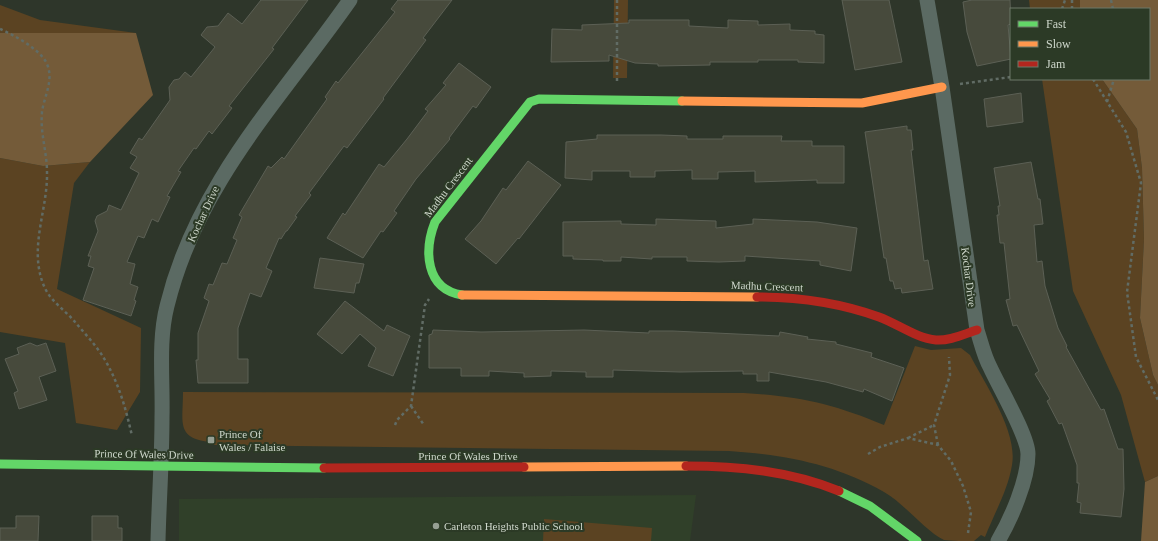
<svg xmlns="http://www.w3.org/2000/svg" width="1158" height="541" font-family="Georgia,serif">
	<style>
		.built { fill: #304029 }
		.green { fill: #5b4322 }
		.forest { fill: #745b39 }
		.building { fill: #474a3c; stroke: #5c6055 }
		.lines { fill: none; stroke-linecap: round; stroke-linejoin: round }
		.path { stroke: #616c65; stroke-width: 2.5; stroke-dasharray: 3 3; stroke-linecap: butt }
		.street { stroke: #5b6a63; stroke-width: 15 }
		.fast { stroke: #63d668; stroke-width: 9 }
		.slow { stroke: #ff974d; stroke-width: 9 }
		.jam { stroke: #b3261e; stroke-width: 9 }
		.poi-dot { fill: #969f93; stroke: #2c3a26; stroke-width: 1.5 }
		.labels { text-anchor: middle; stroke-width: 4; stroke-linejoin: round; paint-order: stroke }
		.street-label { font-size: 11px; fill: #ced7cb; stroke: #2c3a26 }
		.poi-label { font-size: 11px; fill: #ced7cb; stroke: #2c3a26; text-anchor: start }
	</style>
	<rect width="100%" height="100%" fill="#2e362a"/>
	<path class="built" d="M696 495 690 541H179V499Z"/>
	<path class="green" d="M614 0H628L627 78H613Z
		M1029 0H1080V9H1030Z
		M0 5 40 20 136 33H0Z
		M1042 79H1102L1137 129 1142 168 1144 239 1140 318 1153 375 1158 385V476L1145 482 1121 395 1073 291Z
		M0 158 43 166 90 162 74 183 57 289 141 328 140 392 117 430 76 423 65 343 0 332Z
		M915 346 931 350 961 348 970 355C985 384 1018 432 1012 465 1008 490 994 514 985 537L981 535 974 541C966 541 951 541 944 540 924 530 905 504 884 492 834 464 786 455 729 451L214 445V442C175 440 183 423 183 392L744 393C799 396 834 404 884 425Z
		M544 519 652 528 651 541H543Z"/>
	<path class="forest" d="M1080 0H1158V385L1153 375 1140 318 1144 239 1142 168 1137 129 1102 79H1149V9H1080Z
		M0 33H136L153 95 90 162 43 166 0 158Z
		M1158 476V541H1141L1145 482Z"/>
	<path class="building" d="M261 0H308L272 48 274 49 229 106 232 108 212 134 209 131 196 149 194 148 178 171 181 172 167 196 170 197 158 222 152 219 144 238 138 236 127 262 135 264 130 284 138 287 134 300 136 301 131 316 83 300 94 268 88 266 91 256H88L98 231 95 221 97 216 107 211 109 205 121 210 139 173 130 168 137 157 130 153 139 138 142 140 170 100 169 87 174 80 179 79 185 72 191 77 215 47 201 35 207 27 218 26 228 13 242 24Z
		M398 0H452L423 38 426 40 383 98 384 99 347 148 344 146 309 193 311 195 295 216 297 217 287 231H286L281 239 279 238 266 268 272 271 261 297 250 293 238 328V359H248V383H198L196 360H198V333L209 301 204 298 209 284 213 285 222 263 227 264 237 240 233 238 242 217 239 215 268 166 271 168 282 157 284 159 327 99 325 97 336 81 338 83 395 12 391 9Z
		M842 0H889L902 62 855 70Z
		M972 0H1010L1011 24 1008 25 1011 59 977 66 967 32 963 2Z
		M629 20H689V26L728 28V20L758 21V25L790 24V30L815 31V34L824 35V63L798 62V60H758V62H710V65L658 66V64L635 63 609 55V61L551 62 552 29 582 30V25L629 23Z
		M459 63 491 87 476 108 473 106 449 138 450 139 416 179 394 211 397 213 383 232 381 231 363 258 327 238 343 213 345 215 379 164 384 167 407 139 428 111 425 109 446 85 443 83Z
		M1021 93 1023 122 987 127 984 99Z
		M907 126V130H911L913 150H911L924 261 928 260 933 289 902 293 901 288 895 289 893 281H890L886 258H884L865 132Z
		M597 135H661L687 136V139H723V136H782L781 141H812V146H844V183H817V180L755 182V171L718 172V179H692V170L655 171V177H630V171H592V180L565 178 566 142 597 139Z
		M528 161 561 185 519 239 518 238 496 264 465 239 481 221 503 188 506 190Z
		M1031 162 1038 199H1040L1043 224 1034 225 1037 262 1042 261 1045 286 1058 328 1067 346 1066 347 1101 410 1104 409 1118 449H1123L1124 489 1121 517 1080 513 1081 503 1077 502 1079 483H1077V465L1062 423 1059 424 1047 401 1050 399 1035 374 1039 371 1017 325 1013 326 1006 300 1010 299 1004 243H1000L997 215H999L998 206H1000L994 168Z
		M656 219 716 221V228L753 224V219L817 222 857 228 851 271 820 265V261L745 256V261L719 262 687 261V257H652V259L621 257V261H603V260L573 259V256H563V222L621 221V224L656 225Z
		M320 258 364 264 359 283H356L354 293 314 288Z
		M345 301 384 331 387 325 410 336 393 376 368 366 376 348 360 334 342 354 317 334Z
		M433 330 481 332 584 330 649 333V331H673L779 336 780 332 808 337 807 339 836 342V344L872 353 871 357 904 368 892 401 864 389 863 392 826 382 769 372V381H757V374H743V371L680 372 613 370V377H586V372L551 371V376L524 377V373L489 371V376H461V368H429V335L432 334Z
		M30 343 37 346 46 343 56 371 39 377 47 400 19 409 14 393 18 391 5 359 19 354 17 348Z
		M16 516H39L38 541H0V528H16Z
		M92 516H118V528H122V541H92Z"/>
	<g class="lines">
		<path class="path" d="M617 0V82
			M1072 0V9
			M1111 0 1113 9
			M1062 9 1065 0
			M0 29C14 35 39 49 46 62 55 79 44 96 42 112 40 133 47 152 47 172 48 210 28 248 44 286 50 301 65 310 75 322 85 334 97 346 105 360 119 384 126 409 132 436
			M1093 79 1126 132 1141 183 1127 292 1136 357 1158 400
			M960 84 1011 77
			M1107 102 1114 79
			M411 406 424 425
			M395 425 397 420 411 406 425 305 429 299
			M908 438 934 425
			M938 445 934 425 950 375 949 357
			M868 454 880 447 908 438 938 445 951 461 963 486 971 512 968 533"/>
		<path class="street" d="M927 0 942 87 977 330C981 342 984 356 990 367 999 387 1028 436 1028 454 1028 480 1011 519 998 541
			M158 541C159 500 162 459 162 417 163 381 158 341 167 306 197 183 280 100 350 0"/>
		<path class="fast" d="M462 295C425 289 424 250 435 222L530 102 539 99 682 101
			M0 464 324 468
			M839 491 870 506 917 541"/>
		<path class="slow" d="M682 101 862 103 942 87
			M462 295 757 297
			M524 467 686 466"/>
		<path class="jam" d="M757 297C798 297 840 303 879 317 898 324 916 338 936 340 950 341 964 334 977 330
			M686 466C738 466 790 471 839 491
			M324 468 524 467"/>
	</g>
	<g class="poi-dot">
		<rect x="207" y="436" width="8" height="8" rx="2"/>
		<circle cx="436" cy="526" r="4"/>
	</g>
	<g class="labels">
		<g class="street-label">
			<text transform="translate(448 187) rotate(-53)" y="4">Madhu Crescent</text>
			<text transform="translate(203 214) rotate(-65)" y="4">Kochar Drive</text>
			<text transform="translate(969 277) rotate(83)" y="4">Kochar Drive</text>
			<text transform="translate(767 286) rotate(2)" y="4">Madhu Crescent</text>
			<text transform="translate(144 454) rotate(1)" y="4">Prince Of Wales Drive</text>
			<text x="468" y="460">Prince Of Wales Drive</text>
		</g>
		<g class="poi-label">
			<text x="219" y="438">Prince Of<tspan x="219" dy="13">Wales / Falaise</tspan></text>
			<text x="444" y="530">Carleton Heights Public School</text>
		</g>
	</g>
	<rect x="1010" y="8" width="140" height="72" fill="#2c3a26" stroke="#6d7968"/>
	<rect x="1018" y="21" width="20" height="6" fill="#63d668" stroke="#6d7968"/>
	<text x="1046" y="28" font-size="12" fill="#ced7cb">Fast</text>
	<rect x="1018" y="41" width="20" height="6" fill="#ff974d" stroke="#6d7968"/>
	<text x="1046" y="48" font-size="12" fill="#ced7cb">Slow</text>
	<rect x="1018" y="61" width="20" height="6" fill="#b3261e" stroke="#6d7968"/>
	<text x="1046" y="68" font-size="12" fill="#ced7cb">Jam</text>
</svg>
